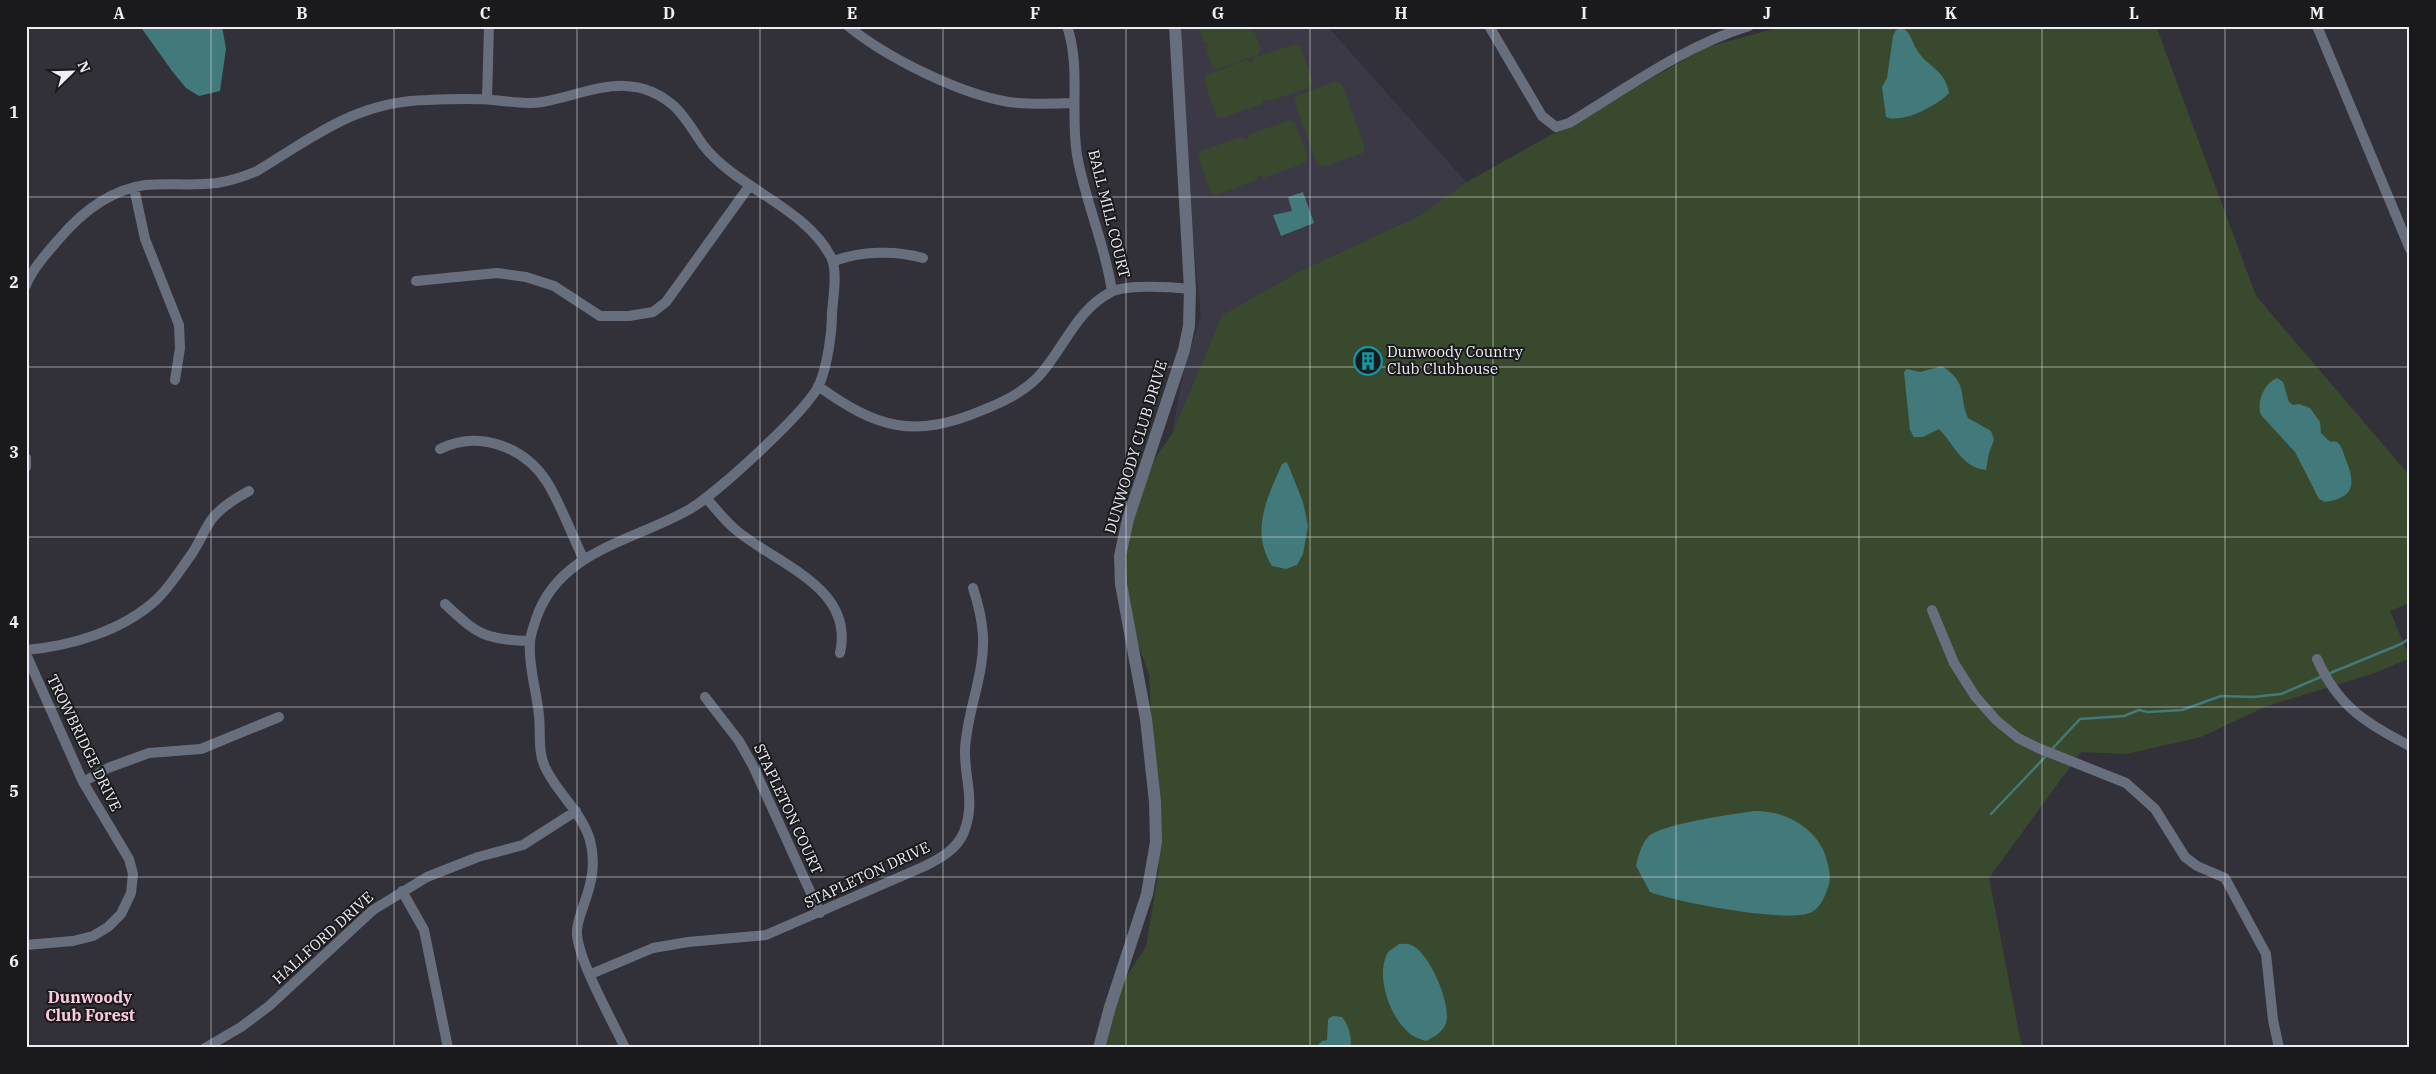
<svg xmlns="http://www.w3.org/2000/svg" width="2436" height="1074" font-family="'IBM Plex Serif',serif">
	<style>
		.built { fill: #3b3946 }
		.green { fill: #39492d }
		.water { fill: #42797a }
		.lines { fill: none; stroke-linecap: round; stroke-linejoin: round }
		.stream { stroke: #42797a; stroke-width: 2.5 }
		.minor { stroke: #676f7f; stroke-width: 10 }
		.tertiary { stroke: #676f7f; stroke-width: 12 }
		.grid { fill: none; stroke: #efeef3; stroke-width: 1; stroke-opacity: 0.55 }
		.labels { text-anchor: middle; stroke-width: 4; stroke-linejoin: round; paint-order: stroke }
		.street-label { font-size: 15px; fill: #efeef3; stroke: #1a1a1d }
		.poi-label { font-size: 15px; fill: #efeef3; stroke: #1a1a1d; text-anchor: start }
		.neighbourhood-label { font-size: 16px; font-weight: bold; fill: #fbcadc; stroke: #1a1a1d }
		.neatline { fill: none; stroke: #efeef3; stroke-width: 2 }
		.grid-label { font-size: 16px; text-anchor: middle; font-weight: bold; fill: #efeef3 }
	</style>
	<rect width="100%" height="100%" fill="#323139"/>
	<path class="built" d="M1182 26H1327L1467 183 1419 216 1300 271 1222 315 1172 434 1184 369 1201 316 1182 133Z"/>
	<path class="green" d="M1198 26H1251L1250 30 1255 33 1261 49 1258 55 1218 69 1212 67 1206 50 1209 44 1204 42Z
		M1785 26H2156L2256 296 2410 476V603L2390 611 2410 658 2372 674 2267 706 2201 737 2126 754 2081 752 1989 878 2022 1048H1102L1109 1002 1146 947 1159 869 1149 675 1114 577 1139 481 1172 434 1222 315 1300 271 1419 216 1467 182 1707 47Z
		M1295 44 1300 46 1313 82 1310 87 1269 101 1264 99 1262 104 1221 118 1216 116 1204 80 1206 75 1247 60 1252 63 1254 58Z
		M1337 81 1342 84 1365 147 1363 153 1322 167 1317 165 1294 101 1296 96Z
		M1290 120 1295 123 1308 158 1305 163 1264 178 1259 175 1256 180 1216 195 1211 193 1198 157 1201 151 1241 137 1247 140 1250 134Z"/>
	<path class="water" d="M140 26H222L226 49 220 91 199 96 186 88 172 71Z
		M1902 27C1912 34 1911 41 1917 50 1927 67 1945 69 1949 93 1938 105 1903 124 1886 117L1882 87 1887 78 1893 36 1896 30Z
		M1303 192 1314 223 1281 236 1273 215 1292 211 1288 197Z
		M1942 366C1969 384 1958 394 1968 418L1991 431 1994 440 1989 453 1986 470C1962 468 1954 444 1939 429L1923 437H1914L1910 430 1904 372 1907 369 1920 372Z
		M2277 378 2283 382 2289 402 2293 405 2299 404 2310 408 2320 422 2321 433 2329 441C2331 442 2334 441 2337 442 2342 445 2344 455 2346 460 2356 485 2354 498 2325 502L2319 499 2295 452 2261 415C2256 403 2264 383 2277 378Z
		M1287 462 1303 502 1308 526 1303 554 1297 565 1286 569 1272 566C1250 532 1267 498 1282 464Z
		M1754 811C1786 810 1822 830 1828 865 1830 875 1831 881 1827 890 1824 899 1820 907 1812 912 1790 924 1675 902 1650 892L1636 866C1638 857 1641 845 1648 837 1660 824 1734 814 1754 811Z
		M1399 944C1402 944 1408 943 1411 945 1429 951 1452 1005 1446 1023 1443 1032 1434 1037 1426 1041 1419 1039 1411 1036 1406 1030 1389 1014 1376 976 1387 954 1389 950 1395 947 1399 944Z
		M1333 1016 1342 1017C1350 1027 1351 1036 1351 1048H1315L1322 1041 1327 1040 1328 1019Z"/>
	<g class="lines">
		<path class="stream" d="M2328 674 2401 644 2410 638
			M2052 749 2080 719 2124 716 2139 710 2148 712 2182 710 2221 696 2253 697 2281 694 2323 676
			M1991 814 2047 755"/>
		<path class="minor" d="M848 26C887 58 960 94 1009 102 1031 105 1052 104 1074 103
			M1067 26C1081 67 1070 112 1077 155 1085 201 1105 244 1112 291
			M1489 26 1542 116 1556 127 1569 123C1627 88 1684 46 1749 26
			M2317 26 2410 249
			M487 99 489 26
			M134 188 145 239 179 325 180 348 175 380
			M834 261C861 251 895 250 923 258
			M416 281 497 273 526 277 554 286 600 316H629L653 312 666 302 750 185
			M26 285C33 268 47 253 59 239 81 213 110 190 145 185 168 183 193 186 217 183 230 181 245 176 257 171 315 136 357 101 428 100 449 99 472 98 493 100 509 101 526 105 542 102 588 94 631 68 674 106 685 116 694 132 703 145 736 188 805 207 831 257 838 271 833 298 832 313 832 334 827 367 819 385 807 411 716 494 690 509 635 541 559 550 536 619 534 626 530 635 530 643 528 666 537 692 539 716 541 734 537 754 547 771 560 796 582 813 590 840 596 863 592 882 584 904 581 914 576 924 577 935 580 964 612 1020 625 1048
			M818 386C878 429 914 439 983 410 1003 402 1022 393 1038 377 1064 349 1075 311 1111 292 1127 284 1172 287 1190 289
			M440 449C478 430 524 446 547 482 561 505 571 533 583 558
			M26 458V467
			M707 499C716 509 725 521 736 530 776 564 855 587 840 653
			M445 604C477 634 485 640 529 641
			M1932 610 1954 663 1975 696 1996 720 2018 738 2038 748 2126 783 2155 809 2185 857 2197 866 2225 878 2266 954 2273 1020 2279 1048
			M26 650C71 646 122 631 156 600 170 587 180 570 191 555 198 545 202 535 208 525 216 510 234 499 249 491
			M26 654 83 782 129 859 133 874 131 893 121 914 108 927 93 936 73 941 26 945
			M2317 659C2338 706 2365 723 2410 746
			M705 697 739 741 753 766 820 913
			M83 782 108 768 149 753 201 749 279 717
			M402 891 424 930 448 1048
			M591 974 653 948 688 942 766 935 925 866C941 858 957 849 964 832 976 800 964 779 965 749 967 711 985 674 983 636 982 619 978 603 973 588
			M205 1048 241 1027 269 1006 373 910 427 877 478 857 523 845 576 811"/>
		<path class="tertiary" d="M1099 1048 1110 1007 1147 894 1156 842 1155 802 1146 719 1121 584 1120 556 1128 519 1184 350 1189 326 1190 289 1175 26"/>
	</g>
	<path class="grid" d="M211 26V1048M394 26V1048M577 26V1048M760 26V1048M943 26V1048M1126 26V1048M1310 26V1048M1493 26V1048M1676 26V1048M1859 26V1048M2042 26V1048M2225 26V1048M26 197H2410M26 367H2410M26 537H2410M26 707H2410M26 877H2410"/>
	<defs>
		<symbol id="building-ring" viewBox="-11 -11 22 22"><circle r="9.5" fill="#1a1a1d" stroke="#0f9aa8" stroke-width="1.5"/><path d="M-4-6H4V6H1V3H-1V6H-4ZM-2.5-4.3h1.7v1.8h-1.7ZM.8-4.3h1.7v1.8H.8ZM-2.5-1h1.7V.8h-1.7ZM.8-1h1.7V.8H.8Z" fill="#0f9aa8"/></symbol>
	</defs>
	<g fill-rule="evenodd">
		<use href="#building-ring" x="1352" y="345" width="32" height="32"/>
	</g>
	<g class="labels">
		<g class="street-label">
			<text transform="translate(1109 214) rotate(76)" y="5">BALL MILL COURT</text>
			<text transform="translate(1136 447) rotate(-73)" y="5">DUNWOODY CLUB DRIVE</text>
			<text transform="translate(84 743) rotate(64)" y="5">TROWBRIDGE DRIVE</text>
			<text transform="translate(788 809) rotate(65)" y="5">STAPLETON COURT</text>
			<text transform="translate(867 875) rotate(-25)" y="5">STAPLETON DRIVE</text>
			<text transform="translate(323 938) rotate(-42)" y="5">HALLFORD DRIVE</text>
		</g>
		<g class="poi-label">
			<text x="1387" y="357">Dunwoody Country<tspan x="1387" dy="17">Club Clubhouse</tspan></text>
		</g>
		<g class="neighbourhood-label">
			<text x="90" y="1003">Dunwoody<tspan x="90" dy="18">Club Forest</tspan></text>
		</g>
	</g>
	<rect width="2436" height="1074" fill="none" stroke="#1a1a1d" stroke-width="55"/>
	<g transform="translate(72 72) rotate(67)" stroke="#1a1a1d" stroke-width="4" paint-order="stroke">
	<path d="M0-4L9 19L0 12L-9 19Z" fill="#efeef3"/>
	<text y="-8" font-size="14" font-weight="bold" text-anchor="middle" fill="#efeef3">N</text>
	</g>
	<rect x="28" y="28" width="2380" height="1018" class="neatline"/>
	<g class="grid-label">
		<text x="119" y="19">A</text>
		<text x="302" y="19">B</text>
		<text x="485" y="19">C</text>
		<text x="669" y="19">D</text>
		<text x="852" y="19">E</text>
		<text x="1035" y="19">F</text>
		<text x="1218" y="19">G</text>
		<text x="1401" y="19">H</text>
		<text x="1584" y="19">I</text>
		<text x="1767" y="19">J</text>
		<text x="1951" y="19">K</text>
		<text x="2134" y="19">L</text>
		<text x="2317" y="19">M</text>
		<text x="14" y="118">1</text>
		<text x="14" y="288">2</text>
		<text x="14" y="458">3</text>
		<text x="14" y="628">4</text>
		<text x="14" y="797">5</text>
		<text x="14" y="967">6</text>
	</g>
</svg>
